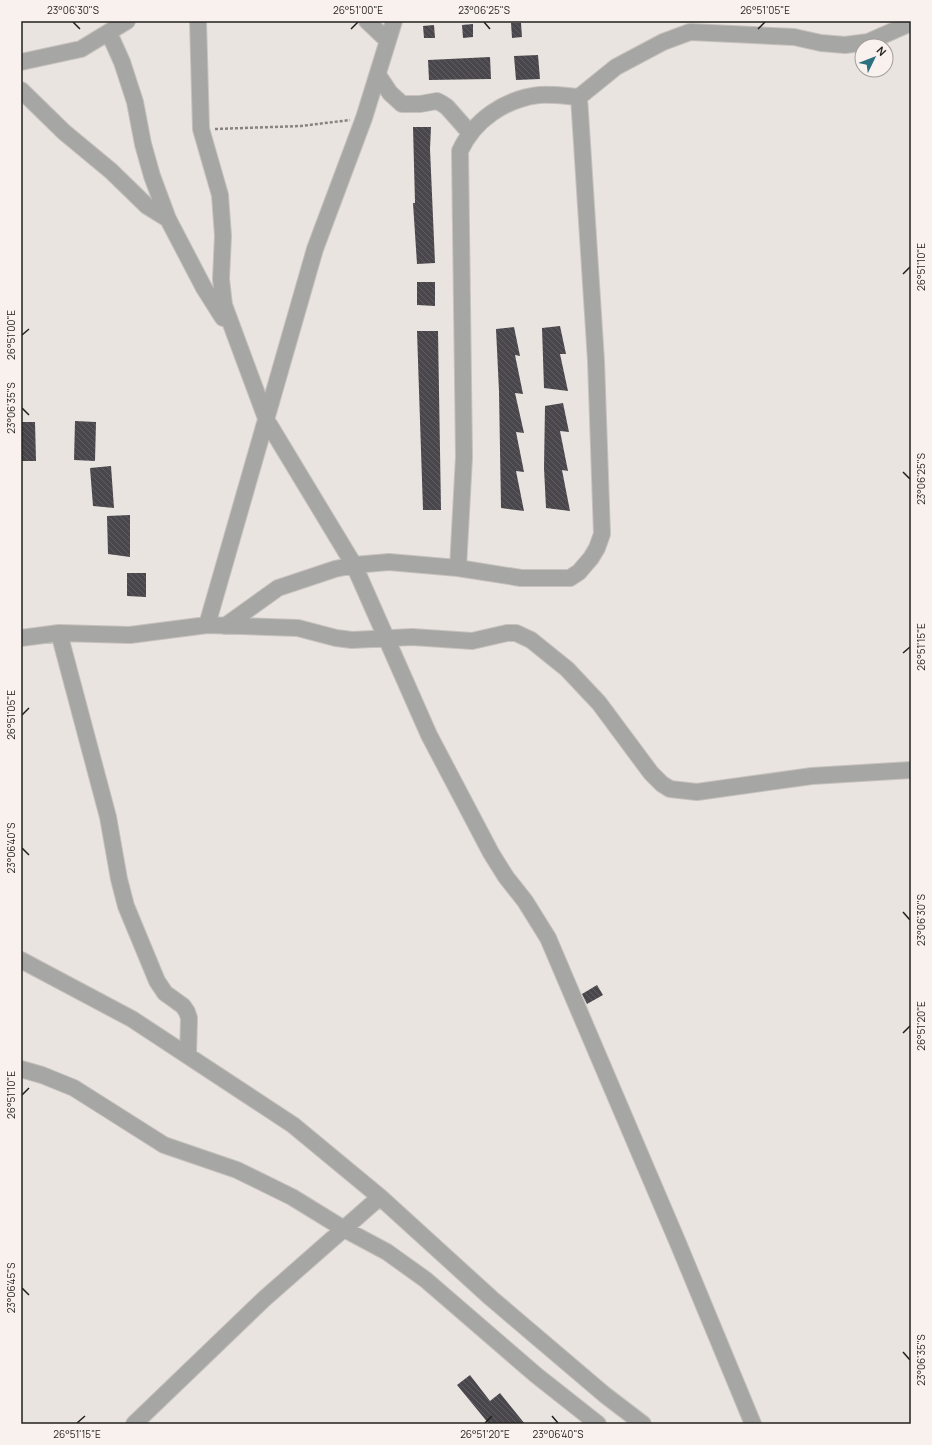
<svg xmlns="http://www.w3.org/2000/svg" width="932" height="1445" font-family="Manrope,sans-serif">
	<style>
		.building { fill: url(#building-back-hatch) }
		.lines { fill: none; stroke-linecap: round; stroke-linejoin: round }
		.minor-casing { stroke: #c6c1bd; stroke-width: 18 }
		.path { stroke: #878380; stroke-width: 2.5; stroke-dasharray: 3 2; stroke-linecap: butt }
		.minor { stroke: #a6a6a4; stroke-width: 16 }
		.ticks { fill: none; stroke: #211f1d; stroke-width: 1.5 }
		.neatline { fill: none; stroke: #211f1d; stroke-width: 1.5 }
		.ticks-label { font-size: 10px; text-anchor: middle; fill: #211f1d }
	</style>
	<defs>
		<pattern id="building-back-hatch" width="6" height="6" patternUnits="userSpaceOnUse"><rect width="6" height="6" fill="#49474c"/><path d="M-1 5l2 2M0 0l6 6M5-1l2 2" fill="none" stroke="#605e62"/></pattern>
	</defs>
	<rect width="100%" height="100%" fill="#eae4e0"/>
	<path class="building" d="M511 23H521L522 37 512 38Z
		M473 24V37L463 38 462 25Z
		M434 25 435 38H424L423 26Z
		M538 55 540 79 516 80 514 56Z
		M490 57 491 79 429 80 428 60Z
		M413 127H431L430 149 435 263 417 264 413 203H415Z
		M417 282H435V306L417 305Z
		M560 326 566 354H560L568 391 544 388 542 328Z
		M514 327 520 356 515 355 523 394 515 393 524 433 516 432 524 472 516 471 524 511 501 508 499 391 496 329Z
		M417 331H438L441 510H423Z
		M563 403 569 432 560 431 568 471 562 470 570 511 546 508 544 468 545 406Z
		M75 421 96 422 95 461 74 460Z
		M21 422H35L36 461H21Z
		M111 466 114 508 93 506 90 468Z
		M130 515V557L108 554 107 516Z
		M127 573H146V597L127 596Z
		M597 985 603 995 587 1004 582 994Z
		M470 1375 490 1401 500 1393 525 1424H489L457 1385Z"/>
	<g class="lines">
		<defs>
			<path id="minor" d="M198 21 201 129 220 195 223 236 221 279 224 305 267 421 354 565 429 735 491 853 506 877 525 901 548 938 678 1243 753 1424
				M367 21 388 41
				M109 33 122 62 135 102 143 144 152 176 168 219
				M21 62 81 49 127 21
				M378 75 390 93 402 104H420L437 101 441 103 447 107 470 133
				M21 90 64 132 111 171 147 206 168 219 204 288 223 318
				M458 568 464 457 460 151C474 120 505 99 539 95 552 94 566 96 579 97L616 67 663 42 690 32 794 37 821 43 845 45 868 42 911 23
				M207 625 315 249 364 118 394 21
				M225 626 278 588 335 569 354 565 389 562 458 568 521 578H570L579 572 591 558 597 548 602 534 596 361 579 97
				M59 633 108 817 119 879 126 906 157 981 165 993 183 1006 187 1012 189 1018 188 1056
				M21 638 59 633 130 635 207 625 298 628 336 638 352 640 412 637 472 641 507 633H516L531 640 567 669 599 703 651 773 662 784 670 789 697 792 812 776 911 770
				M21 960 132 1019 293 1125 380 1197 491 1298 605 1395 643 1424
				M21 1069 42 1075 74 1088 164 1145 237 1170 292 1197 344 1229 387 1252 426 1280 536 1375 598 1424
				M134 1424 264 1299 380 1197"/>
		</defs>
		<use href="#minor" class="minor-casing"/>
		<path class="path" d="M215 129 301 126 350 120"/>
		<use href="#minor" class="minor"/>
	</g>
	<path class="ticks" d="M73 22 80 29M484 22 490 29M351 29 358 22M758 29 765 22M903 274 910 267M22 335 29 329M22 408 29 415M903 472 910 479M903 653 910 647M22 715 29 708M22 848 29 855M903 912 910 920M903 1033 910 1026M22 1095 29 1088M22 1288 29 1295M903 1352 910 1360M552 1416 558 1423M77 1423 85 1416M485 1423 492 1416"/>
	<rect width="932" height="1445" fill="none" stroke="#f8f1ed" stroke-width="44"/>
	<g transform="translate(874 58) rotate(47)"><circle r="19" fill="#f8f1ed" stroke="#a29d9a"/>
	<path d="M0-3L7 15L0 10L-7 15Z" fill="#2c7180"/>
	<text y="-6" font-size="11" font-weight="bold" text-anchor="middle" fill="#211f1d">N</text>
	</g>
	<rect x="22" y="22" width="888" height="1401" class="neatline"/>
	<g class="ticks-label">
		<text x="73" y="14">23°06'30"S</text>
		<text x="358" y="14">26°51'00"E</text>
		<text x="484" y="14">23°06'25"S</text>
		<text x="765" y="14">26°51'05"E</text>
		<text transform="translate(921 267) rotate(-90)" y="4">26°51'10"E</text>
		<text transform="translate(11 335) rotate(-90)" y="4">26°51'00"E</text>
		<text transform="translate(11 408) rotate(-90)" y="4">23°06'35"S</text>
		<text transform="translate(921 479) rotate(-90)" y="4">23°06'25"S</text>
		<text transform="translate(921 647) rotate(-90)" y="4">26°51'15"E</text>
		<text transform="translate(11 715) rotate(-90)" y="4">26°51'05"E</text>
		<text transform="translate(11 848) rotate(-90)" y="4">23°06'40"S</text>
		<text transform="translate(921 920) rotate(-90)" y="4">23°06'30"S</text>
		<text transform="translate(921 1026) rotate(-90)" y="4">26°51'20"E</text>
		<text transform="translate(11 1095) rotate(-90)" y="4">26°51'10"E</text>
		<text transform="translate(11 1288) rotate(-90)" y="4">23°06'45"S</text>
		<text transform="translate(921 1360) rotate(-90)" y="4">23°06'35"S</text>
		<text x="77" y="1438">26°51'15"E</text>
		<text x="485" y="1438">26°51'20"E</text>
		<text x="558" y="1438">23°06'40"S</text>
	</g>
</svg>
